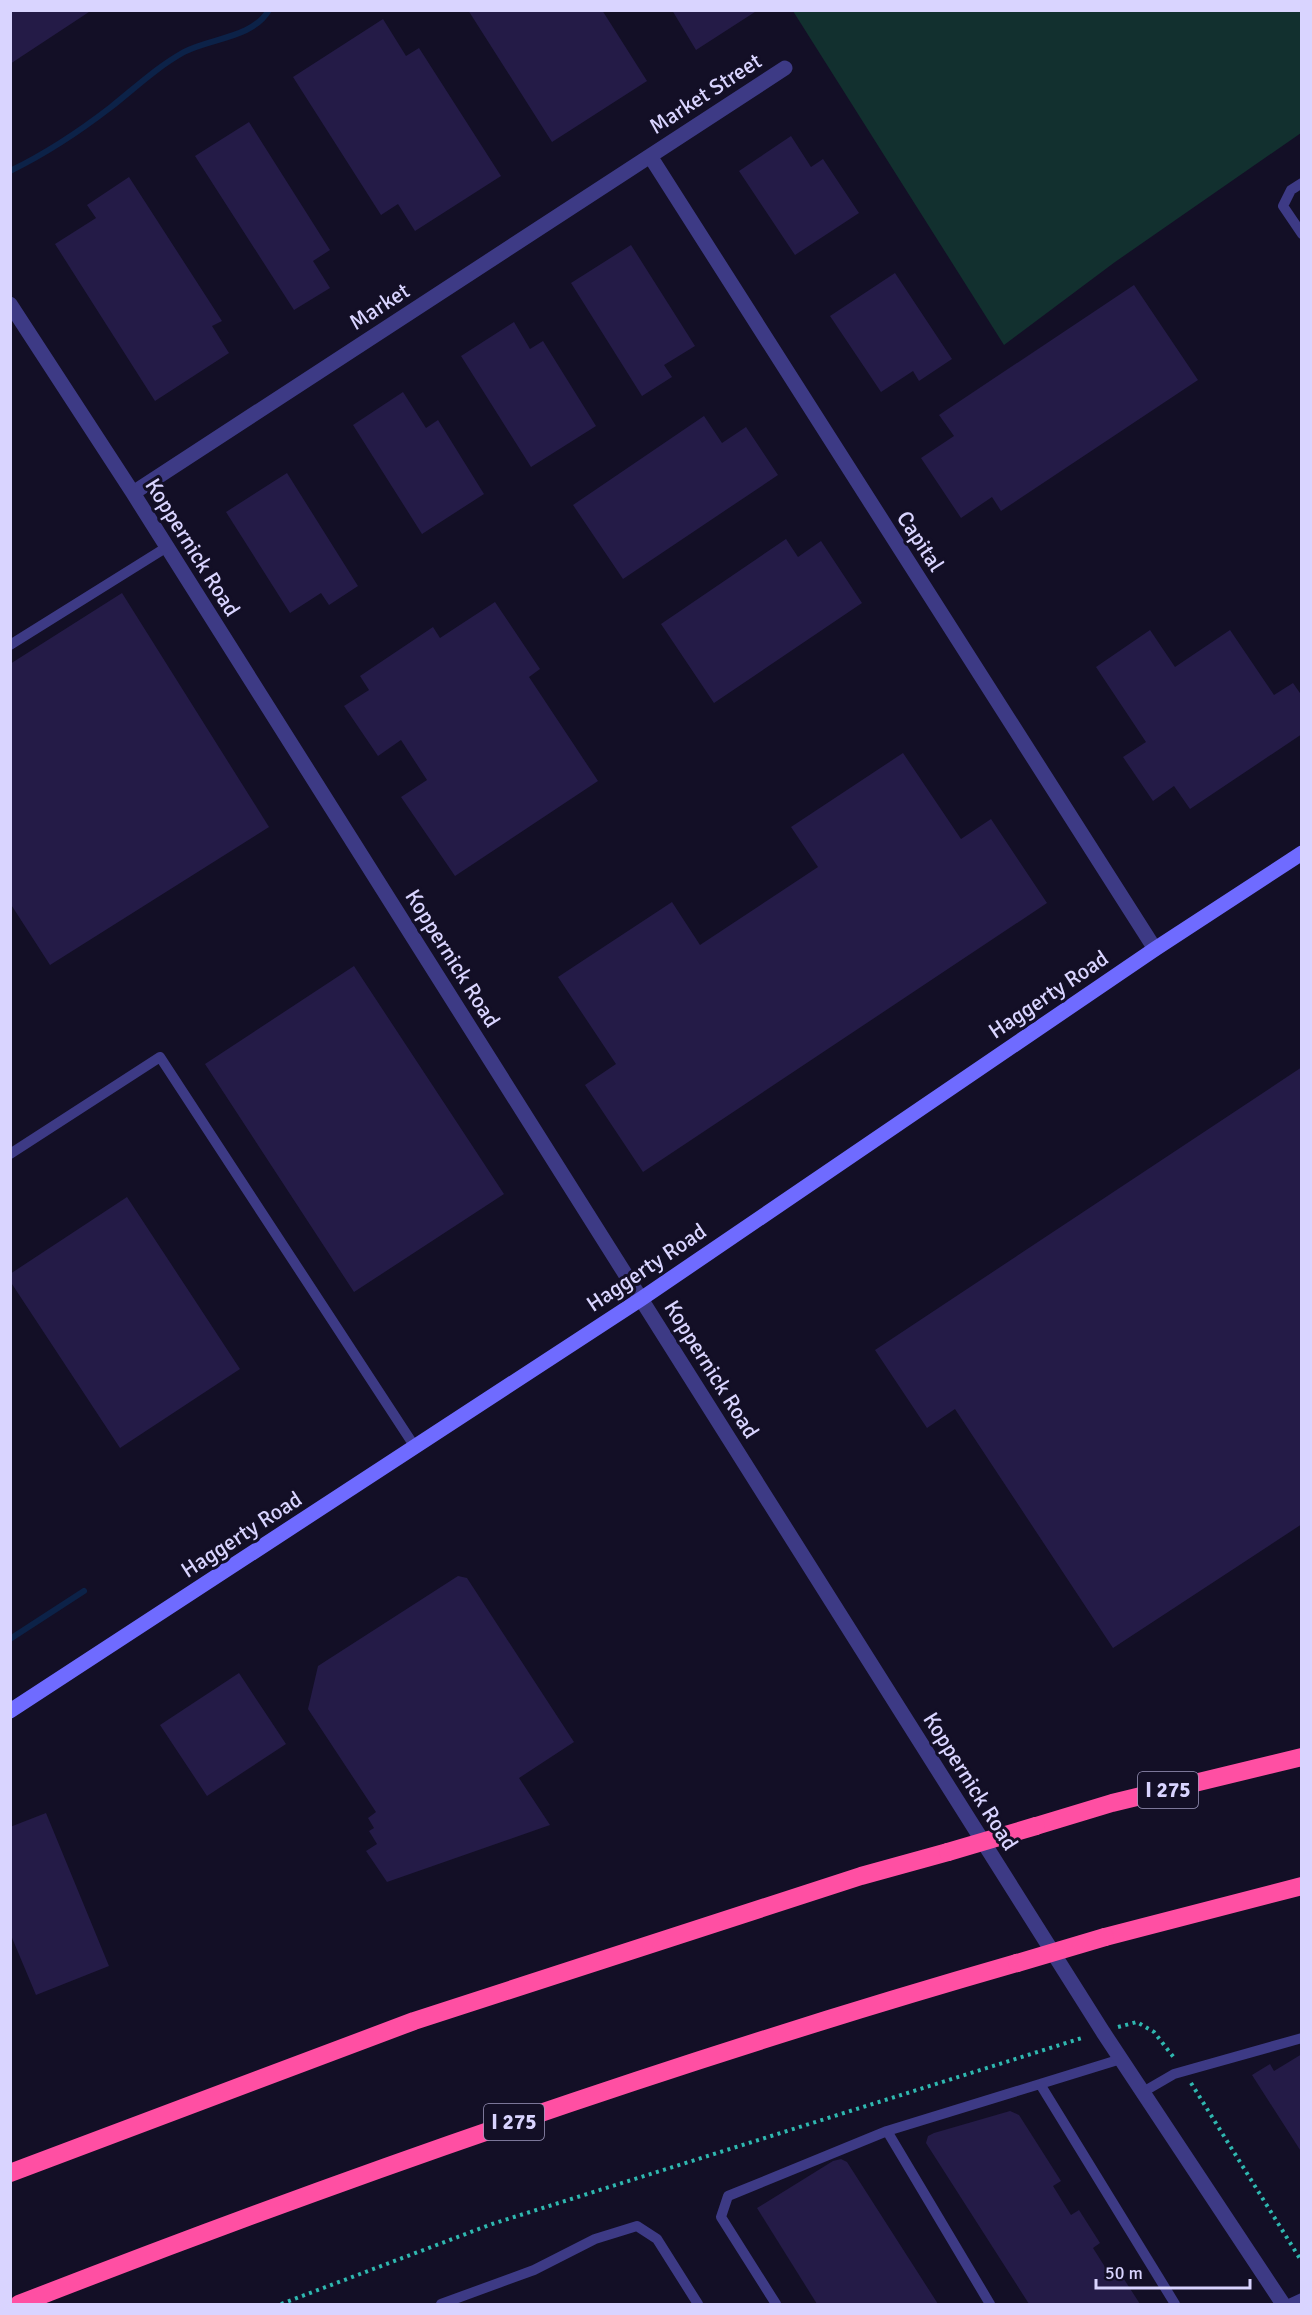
<svg xmlns="http://www.w3.org/2000/svg" width="1312" height="2315" font-family="Signika,sans-serif">
	<style>
		.green { fill: #12302f }
		.lines { fill: none; stroke-linecap: round; stroke-linejoin: round }
		.stream { stroke: #0c2248; stroke-width: 6 }
		.building { fill: #241b47 }
		.path { stroke: #2fb8b0; stroke-width: 4; stroke-dasharray: 3 4.5; stroke-linecap: butt }
		.lane { stroke: #3d3a85; stroke-width: 10 }
		.street { stroke: #3d3a85; stroke-width: 15 }
		.secondary { stroke: #6f6bff; stroke-width: 15 }
		.highway { stroke: #ff4fa3; stroke-width: 18 }
		.highway-bridge { stroke: #ff4fa3; stroke-width: 18 }
		.labels { text-anchor: middle; stroke-width: 6; stroke-linejoin: round; paint-order: stroke }
		.shield { fill: #130f26; stroke: #9e99be; stroke-width: 1.5 }
		.shield-label { font-size: 21px; font-weight: bold; fill: #d9d4ff }
		.street-label { font-size: 22px; fill: #d9d4ff; stroke: #130f26 }
	</style>
	<rect width="100%" height="100%" fill="#130f26"/>
	<path class="green" d="M793 11H1301V133L1115 262 1004 345Z"/>
	<g class="lines">
		<path class="stream" d="M10 171C45 154 80 131 111 107 135 88 157 67 184 52 210 38 253 38 269 10
			M10 1639 84 1591"/>
	</g>
	<path class="building" d="M10 10H92L10 64Z
		M468 10H602L647 81 552 142Z
		M672 10H758L696 50Z
		M383 19 406 56 419 48 501 176 415 231 398 204 381 215 293 77Z
		M249 122 330 250 313 261 330 288 294 310 195 156Z
		M791 136 811 167 823 159 859 213 795 255 739 171Z
		M129 177 222 321 212 326 229 353 155 401 55 244 96 218 87 205Z
		M631 245 695 346 664 365 672 377 642 396 571 283Z
		M895 273 952 359 919 381 913 371 881 392 830 316Z
		M1134 285 1198 380 1001 511 992 497 961 518 921 458 954 436 939 415Z
		M514 322 530 349 543 341 596 426 531 467 461 356Z
		M403 392 426 428 438 420 484 494 422 534 353 425Z
		M704 416 722 443 746 427 778 475 623 579 573 505Z
		M287 473 358 586 329 605 321 593 290 613 226 512Z
		M786 539 798 557 821 541 862 603 714 703 661 624Z
		M122 593 269 827 50 965 10 903V664Z
		M495 602 540 669 529 677 598 781 455 876 401 797 427 780 401 740 378 756 344 706 369 690 360 676 433 627 440 638Z
		M1150 630 1175 667 1230 630 1274 695 1293 683 1302 696V734L1190 809 1174 786 1153 801 1123 757 1146 742 1096 667Z
		M903 753 961 839 991 819 1047 903 643 1172 585 1085 616 1064 558 977 672 902 700 945 818 867 791 827Z
		M354 966 504 1194 354 1292 205 1064Z
		M1302 1067V1524L1113 1648 955 1409 927 1428 875 1350Z
		M127 1197 240 1369 120 1448 10 1281V1274Z
		M458 1576 467 1578 574 1742 519 1778 550 1825 387 1882 366 1851 377 1844 369 1831 374 1828 368 1818 376 1812 308 1709 318 1666Z
		M239 1673 286 1744 207 1796 160 1725Z
		M46 1813 109 1966 36 1995 10 1933V1827Z
		M1302 2054V2153L1252 2075 1270 2064 1274 2071Z
		M1010 2111 1019 2115 1061 2181 1053 2186 1071 2215 1079 2210 1100 2243 1093 2248 1112 2278 1120 2273 1140 2304H1029L926 2143 928 2136 934 2133Z
		M841 2159 847 2162 938 2304H817L757 2208 833 2161Z"/>
	<g class="lines">
		<path class="path" d="M1118 2027 1137 2022 1154 2032 1175 2059
			M1191 2083 1302 2262
			M281 2304 492 2224 1085 2037"/>
		<path class="lane" d="M1302 183 1291 190 1283 206 1302 234
			M10 645 167 547
			M10 1154 160 1057 415 1447
			M1040 2084 1121 2059
			M1143 2092 1174 2074 1302 2038
			M887 2131 990 2304
			M441 2304 534 2270 595 2239 637 2226 657 2239 698 2304
			M776 2304 721 2217 728 2196 887 2131 1040 2084 1175 2304
			M1289 2304 1302 2298"/>
		<path class="street" d="M650 156 1155 949
			M10 304 133 493 1103 2032 1283 2304
			M133 493 785 68"/>
		<path class="secondary" d="M10 1711 641 1299 1155 949 1302 853"/>
		<path class="highway" d="M1036 1826 1112 1803 1302 1757
			M1105 1937 1302 1886
			M10 2173 414 2021 861 1876 948 1852
			M19 2304C347 2176 679 2060 1017 1963"/>
		<path class="highway-bridge" d="M948 1852 1036 1826
			M1017 1963 1105 1937"/>
	</g>
	<g class="labels">
		<g class="shield">
			<rect x="1138" y="1772" width="60" height="36" rx="4.5"/>
			<rect x="484" y="2104" width="60" height="36" rx="4.5"/>
		</g>
		<g class="shield-label">
			<text x="1168" y="1797">I 275</text>
			<text x="514" y="2129">I 275</text>
		</g>
		<g class="street-label">
			<text transform="translate(705 93) rotate(-33)" y="8">Market Street</text>
			<text transform="translate(379 306) rotate(-33)" y="8">Market</text>
			<text transform="translate(921 541) rotate(57)" y="8">Capital</text>
			<text transform="translate(193 547) rotate(58)" y="8">Koppernick Road</text>
			<text transform="translate(453 958) rotate(58)" y="8">Koppernick Road</text>
			<text transform="translate(1048 994) rotate(-34)" y="8">Haggerty Road</text>
			<text transform="translate(646 1267) rotate(-34)" y="8">Haggerty Road</text>
			<text transform="translate(712 1369) rotate(58)" y="8">Koppernick Road</text>
			<text transform="translate(241 1534) rotate(-33)" y="8">Haggerty Road</text>
			<text transform="translate(971 1781) rotate(58)" y="8">Koppernick Road</text>
		</g>
	</g>
	<rect width="1312" height="2315" fill="none" stroke="#d9d4ff" stroke-width="24"/>
	<path d="M1096 2279v9h154v-9" fill="none" stroke="#d9d4ff" stroke-width="3"/>
	<text x="1105" y="2279" font-size="18" fill="#d9d4ff" stroke="#130f26" stroke-width="4.5" paint-order="stroke">50 m</text>
</svg>
